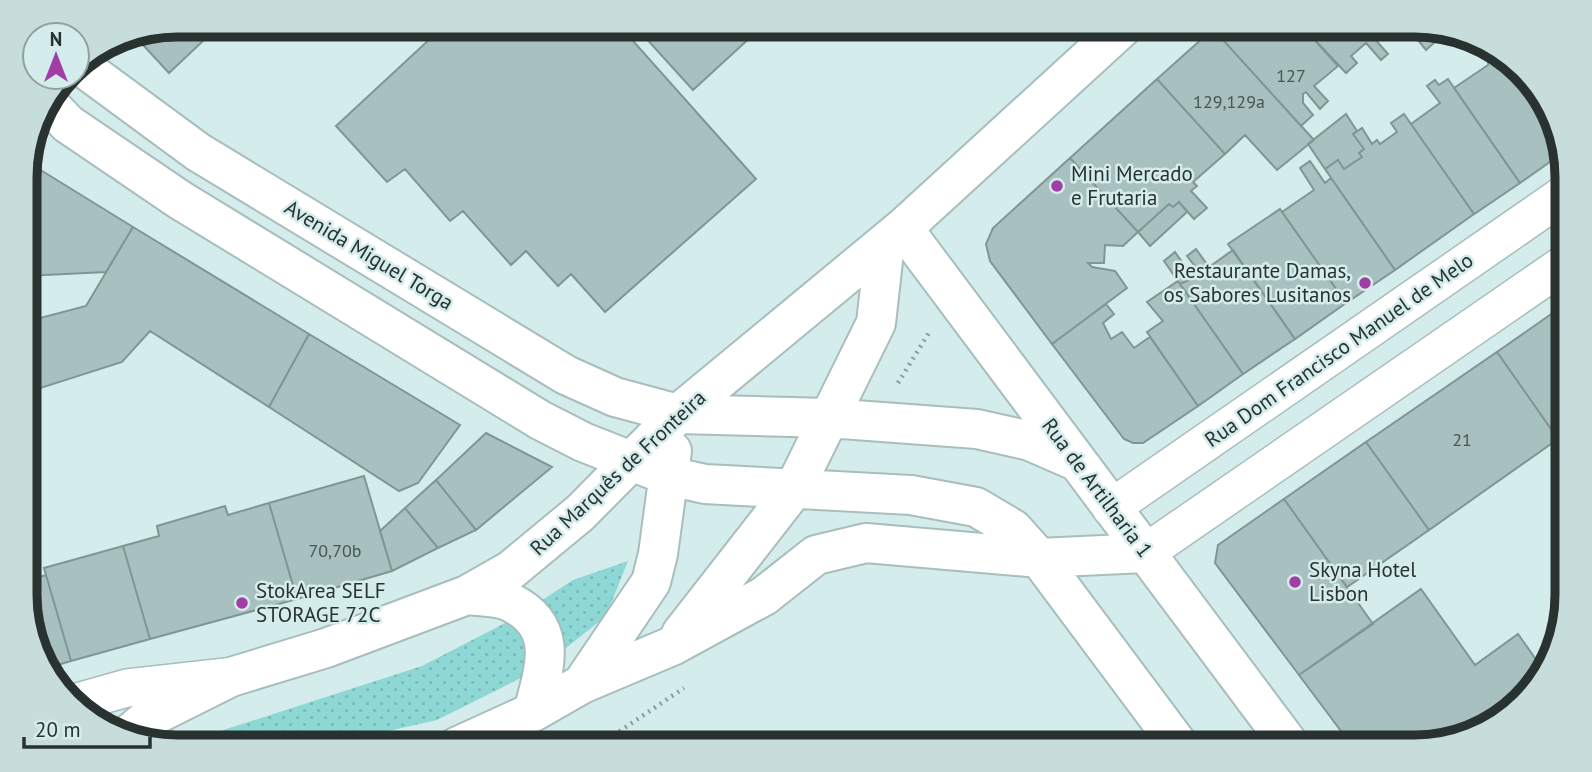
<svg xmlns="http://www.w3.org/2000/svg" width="1592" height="772" font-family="'PT Sans',sans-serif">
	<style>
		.grass { fill: url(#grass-dots) }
		.building { fill: #a8c0bf; stroke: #809695; stroke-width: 2 }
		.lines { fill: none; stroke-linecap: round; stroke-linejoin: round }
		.minor-casing { stroke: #a7bebd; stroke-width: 40 }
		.secondary-casing { stroke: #a7bebd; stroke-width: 42 }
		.path { stroke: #8b9d9c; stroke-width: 4.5; stroke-dasharray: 2 5; stroke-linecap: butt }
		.minor { stroke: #fff; stroke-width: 37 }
		.secondary { stroke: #fff; stroke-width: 38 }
		.poi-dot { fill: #a03ea5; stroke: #d4eceb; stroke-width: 2.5 }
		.labels { text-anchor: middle; stroke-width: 5; stroke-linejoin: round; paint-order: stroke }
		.number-label { font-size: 18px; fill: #485654 }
		.poi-label { font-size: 21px; fill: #283231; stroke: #d4eceb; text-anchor: start }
		.street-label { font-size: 21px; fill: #283231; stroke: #d4eceb }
		.rim { fill: none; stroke: #283231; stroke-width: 9 }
	</style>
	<defs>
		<pattern id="grass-dots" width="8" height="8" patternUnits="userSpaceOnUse" patternTransform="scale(1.75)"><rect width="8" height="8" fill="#8dd7d5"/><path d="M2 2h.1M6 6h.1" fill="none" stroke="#7ab9b7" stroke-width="1.8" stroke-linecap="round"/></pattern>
	</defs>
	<rect width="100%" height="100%" fill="#d4eceb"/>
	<path class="grass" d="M628 561 606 616 541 668 437 720 317 747H228L183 743 422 666 513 619 573 580Z"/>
	<path class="building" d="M176 24H221L169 73 132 33Z
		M446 24H618L756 179 605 312 571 274 558 286 526 251 511 265 463 211 450 221 405 169 387 182 336 126Z
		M633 24H765L693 90Z
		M1217 24H1300L1338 66 1314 86 1328 101 1320 109 1306 92 1303 94V103L1313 115 1301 126 1213 29Z
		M1300 24H1376L1381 30 1373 37 1388 54 1381 60 1366 43 1351 56 1357 63 1346 73Z
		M1422 26 1435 42 1426 50 1413 34Z
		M1422 26 1448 32 1435 42Z
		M1213 29 1314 140 1277 170 1245 135 1225 154 1157 79Z
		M1482 40 1518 69 1548 112 1564 152 1520 183 1454 88 1488 65 1489 56 1480 42Z
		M1518 69 1536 84 1548 112Z
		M1157 79 1225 154 1193 182 1197 186 1191 191 1207 208 1194 219 1179 202 1173 207 1169 204 1138 232 1070 158Z
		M1448 79 1520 183 1474 214 1411 124 1440 103 1427 86 1435 80 1439 85Z
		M1346 114 1357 131 1353 134 1364 149 1359 153 1362 157 1344 169 1338 160 1325 169 1308 144Z
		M1404 114 1474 214 1395 270 1325 169 1338 160 1344 169 1362 157 1359 153 1364 149 1353 134 1362 128 1372 144 1377 140 1380 144 1397 132 1391 123Z
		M1070 158 1138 232 1123 246 1105 245 1104 263H1088L1092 267 1115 271 1127 288 1052 344 990 261 986 244 993 228Z
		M26 161 133 227 106 272 25 276Z
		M1310 161 1325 183 1331 178 1395 270 1346 303 1282 212 1314 190 1300 168Z
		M1179 202 1187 212 1150 246 1138 232 1169 204 1173 207Z
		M1280 209 1346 303 1295 339 1228 244Z
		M133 227 309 334 269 407 150 331 122 362 25 393V322L86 306Z
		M1196 249 1209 267 1233 250 1295 339 1243 374 1180 284 1200 273 1187 256Z
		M1175 252 1193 278 1180 284 1164 261Z
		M1178 281 1243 374 1198 406 1147 332 1163 321 1147 302Z
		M1567 303V432L1558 439 1497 352Z
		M1106 304 1114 314 1103 323 1111 339 1122 332 1134 348 1150 337 1198 406 1143 443H1133L1124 439 1052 344Z
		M309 334 460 425 418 483 399 491 269 407Z
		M1497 352 1558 439 1429 530 1366 442Z
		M486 433 552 467 476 530 436 480Z
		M1366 442 1429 530 1347 587 1284 499Z
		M364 476 392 571 297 599 269 503Z
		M436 480 476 530 438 548 405 508Z
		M1284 499 1373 624 1299 675 1215 563 1218 545Z
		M269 503 297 599 150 639 123 546 159 536 157 526 225 506 228 515Z
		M405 508 438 548 392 571 380 531Z
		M123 546 150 639 71 661 44 568Z
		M46 575 71 661 47 668 26 616V581Z
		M1421 589 1475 665 1518 634 1544 671 1500 722 1425 747H1353L1299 675Z"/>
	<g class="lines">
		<defs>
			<path id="minor" d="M1111 508 1566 193
				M1145 553 1567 262
				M74 703 127 688 226 677"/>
			<path id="secondary" d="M77 63 198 152 566 375 615 397 678 414 828 418 977 429 1030 441 1078 462
				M46 101 68 124 180 200 540 420 583 442 669 476 705 484 911 495 976 507 1013 529 1039 558 1180 747
				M903 228 1291 747
				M467 595C480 597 499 596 510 602 561 627 544 669 533 712
				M681 634 794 489 876 323 885 243
				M582 684 651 582 658 554 672 451
				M127 736 147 719 231 677 326 648 467 595 511 570 580 513 678 414 903 228 1126 24
				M456 747 533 712 582 684 672 646 764 596 816 555 866 543 1039 558 1145 553"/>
		</defs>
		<use href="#minor" class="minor-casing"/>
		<use href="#secondary" class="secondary-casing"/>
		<path class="path" d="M898 383 930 331
			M596 747 684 688"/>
		<use href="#minor" class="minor"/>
		<use href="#secondary" class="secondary"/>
	</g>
	<g class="poi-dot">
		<circle cx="1057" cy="186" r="7"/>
		<circle cx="1365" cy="283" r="7"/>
		<circle cx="1295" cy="582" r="7"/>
		<circle cx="242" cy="603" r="7"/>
	</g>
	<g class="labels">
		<g class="number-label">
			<text x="1291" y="82">127</text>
			<text x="1229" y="108">129,129a</text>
			<text x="1462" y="446">21</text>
			<text x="335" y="557">70,70b</text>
		</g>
		<g class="poi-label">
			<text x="1071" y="181">Mini Mercado<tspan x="1071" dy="24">e Frutaria</tspan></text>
			<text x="1351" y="278" text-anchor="end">Restaurante Damas,<tspan x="1351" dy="24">os Sabores Lusitanos</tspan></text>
			<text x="1309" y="577">Skyna Hotel<tspan x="1309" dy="24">Lisbon</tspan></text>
			<text x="256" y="598">StokArea SELF<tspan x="256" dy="24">STORAGE 72C</tspan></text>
		</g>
		<g class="street-label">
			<text transform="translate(369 255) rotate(31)" y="7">Avenida Miguel Torga</text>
			<text transform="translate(1339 350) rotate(-35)" y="7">Rua Dom Francisco Manuel de Melo</text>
			<text transform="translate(618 473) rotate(-43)" y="7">Rua Marquês de Fronteira</text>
			<text transform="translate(1097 488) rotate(53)" y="7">Rua de Artilharia 1</text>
		</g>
	</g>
	<path d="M0 0H1592V772H0ZM177 37H1415A140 140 0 0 1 1555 177V595A140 140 0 0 1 1415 735H177A140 140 0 0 1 37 595V177A140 140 0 0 1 177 37Z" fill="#c6dddc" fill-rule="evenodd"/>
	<path class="rim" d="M177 37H1415A140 140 0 0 1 1555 177V595A140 140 0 0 1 1415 735H177A140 140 0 0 1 37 595V177A140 140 0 0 1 177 37Z"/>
	<g transform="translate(56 56)"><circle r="33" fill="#d4eceb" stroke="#8fa2a1" stroke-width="2"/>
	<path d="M0-5L12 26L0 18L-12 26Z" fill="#a03ea5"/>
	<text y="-10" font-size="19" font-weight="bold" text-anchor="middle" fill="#283231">N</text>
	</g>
	<path d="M24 737v10h126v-10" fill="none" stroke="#283231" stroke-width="3.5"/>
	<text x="35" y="737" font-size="21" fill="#283231" stroke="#d4eceb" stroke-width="5" paint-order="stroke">20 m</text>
</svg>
